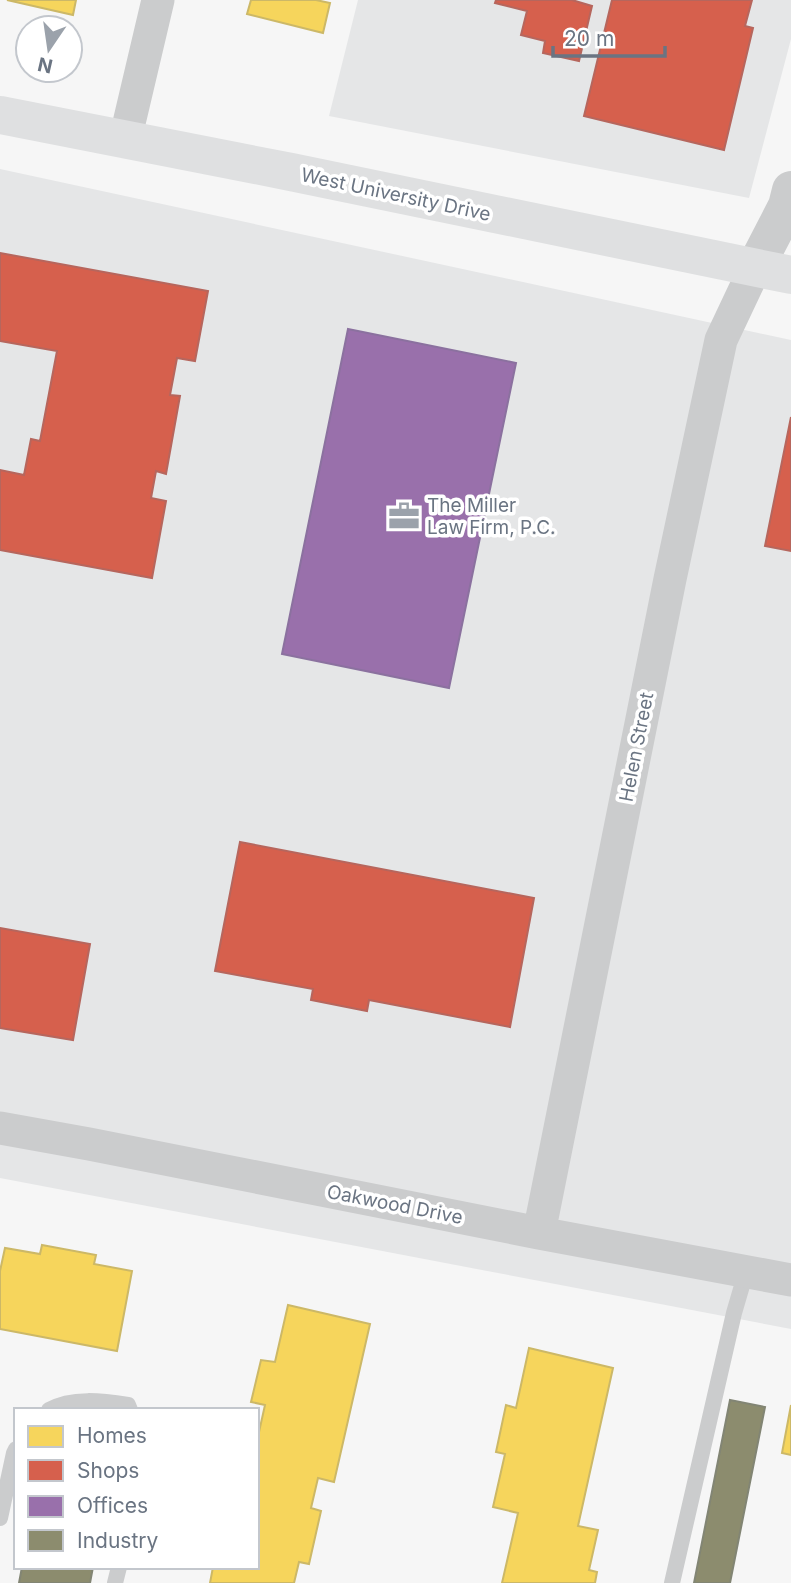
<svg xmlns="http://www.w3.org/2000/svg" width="791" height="1583" font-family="Inter,sans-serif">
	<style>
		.built { fill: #e5e6e7 }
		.homes { fill: #f6d55c; stroke: #ccb867; stroke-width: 2 }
		.shops { fill: #d6604d; stroke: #b6665d; stroke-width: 2 }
		.offices { fill: #9970ab; stroke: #8b719f; stroke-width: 2 }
		.industry { fill: #8c8c6e; stroke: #828574; stroke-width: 2 }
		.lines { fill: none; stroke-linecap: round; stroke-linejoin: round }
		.service { stroke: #cbcccd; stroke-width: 16 }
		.minor { stroke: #cbcccd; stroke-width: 33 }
		.tertiary { stroke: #cbcccd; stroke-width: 38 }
		.secondary { stroke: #dfe0e1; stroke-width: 38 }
		.labels { text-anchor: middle; stroke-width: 7; stroke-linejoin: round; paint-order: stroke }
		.street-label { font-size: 19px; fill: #6a7482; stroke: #fff }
		.poi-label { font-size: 19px; fill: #6a7482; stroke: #fff; text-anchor: start }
	</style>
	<rect width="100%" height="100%" fill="#f6f6f6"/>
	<path class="built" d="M358 0H791V39L749 198 329 116Z
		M0 169 791 340V1329L0 1178Z"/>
	<path class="homes" d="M7 0H76L73 15Z
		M251 0H316L330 3 323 33 247 14Z
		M42 1245 96 1255 94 1264 132 1271 117 1351 0 1329V1271L5 1248 40 1254Z
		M288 1305 370 1324 334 1482 318 1478 311 1508 321 1511 309 1564 299 1562 294 1583H210L213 1567H257V1441L265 1405 251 1402 261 1360 275 1362Z
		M529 1348 613 1368 578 1526 598 1530 589 1570 597 1572 595 1583H502L518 1513 493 1507 505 1454 496 1452 506 1405 516 1408Z
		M791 1405V1455L782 1453Z"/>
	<path class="shops" d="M496 0H572L592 6 579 61 543 53 545 41 521 35 527 11 495 3Z
		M612 0H752L745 26 753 28 724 150 584 116Z
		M0 253 208 291 195 361 177 358 170 395 180 396 166 474 156 471 151 498 166 501 152 578 0 550V470L24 475 31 439 40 441 57 351 0 341Z
		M791 417V551L765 546Z
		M240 842 534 898 510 1027 369 1000 367 1011 311 1000 313 989 215 971Z
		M0 928 90 944 73 1040 0 1028Z"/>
	<path class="offices" d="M348 329 516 363 449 688 282 654Z"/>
	<path class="industry" d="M730 1400 765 1407 730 1583H694Z
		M22 1567H93L90 1583H19Z"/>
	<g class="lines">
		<path class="service" d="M49 1410C72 1397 103 1401 128 1405L130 1410
			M0 1518 14 1453 16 1449
			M115 1583 119 1567
			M672 1583 734 1313 746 1272"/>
		<path class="minor" d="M125 140 158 0
			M0 1128 89 1144 539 1233 791 1280
			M539 1233 670 579 721 340 755 268"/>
		<path class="tertiary" d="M755 268 787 206 791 190"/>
		<path class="secondary" d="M0 115 291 172 791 275"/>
	</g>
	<defs>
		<symbol id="office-bare" viewBox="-9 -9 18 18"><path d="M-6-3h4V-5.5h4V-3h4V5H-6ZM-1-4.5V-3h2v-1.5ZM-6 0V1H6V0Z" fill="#9ba2ab" stroke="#fff" stroke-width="2.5" paint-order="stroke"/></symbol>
	</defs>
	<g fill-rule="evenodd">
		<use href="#office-bare" x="382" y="494" width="44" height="44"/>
	</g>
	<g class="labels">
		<g class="street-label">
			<text transform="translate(396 194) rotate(12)" y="7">West University Drive</text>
			<text transform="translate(636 747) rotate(-79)" y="7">Helen Street</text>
			<text transform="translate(395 1204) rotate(11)" y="7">Oakwood Drive</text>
		</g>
		<g class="poi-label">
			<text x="427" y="512">The Miller<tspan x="427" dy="22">Law Firm, P.C.</tspan></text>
		</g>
	</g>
	<rect x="14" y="1408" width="245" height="161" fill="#ffffff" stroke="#c3c7cd" stroke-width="2"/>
	<rect x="28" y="1426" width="35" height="21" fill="#f6d55c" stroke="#c3c7cd" stroke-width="2"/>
	<text x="77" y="1443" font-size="21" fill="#6a7482">Homes</text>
	<rect x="28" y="1460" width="35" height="21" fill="#d6604d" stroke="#c3c7cd" stroke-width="2"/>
	<text x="77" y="1478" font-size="21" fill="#6a7482">Shops</text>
	<rect x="28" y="1496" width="35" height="21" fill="#9970ab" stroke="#c3c7cd" stroke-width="2"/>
	<text x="77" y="1513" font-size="21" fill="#6a7482">Offices</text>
	<rect x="28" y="1530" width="35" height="21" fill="#8c8c6e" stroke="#c3c7cd" stroke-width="2"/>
	<text x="77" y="1548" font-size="21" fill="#6a7482">Industry</text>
	<g transform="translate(49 49) rotate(193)"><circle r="33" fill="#ffffff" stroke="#c3c7cd" stroke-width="2"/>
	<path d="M0-5L12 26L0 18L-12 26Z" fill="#9ba2ab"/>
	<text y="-10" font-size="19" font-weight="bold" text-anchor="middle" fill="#6a7482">N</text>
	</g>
	<path d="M553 46v10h112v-10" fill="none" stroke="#6a7482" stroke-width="3.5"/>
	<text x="564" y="46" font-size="21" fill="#6a7482" stroke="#ffffff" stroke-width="5" paint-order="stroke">20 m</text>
</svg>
